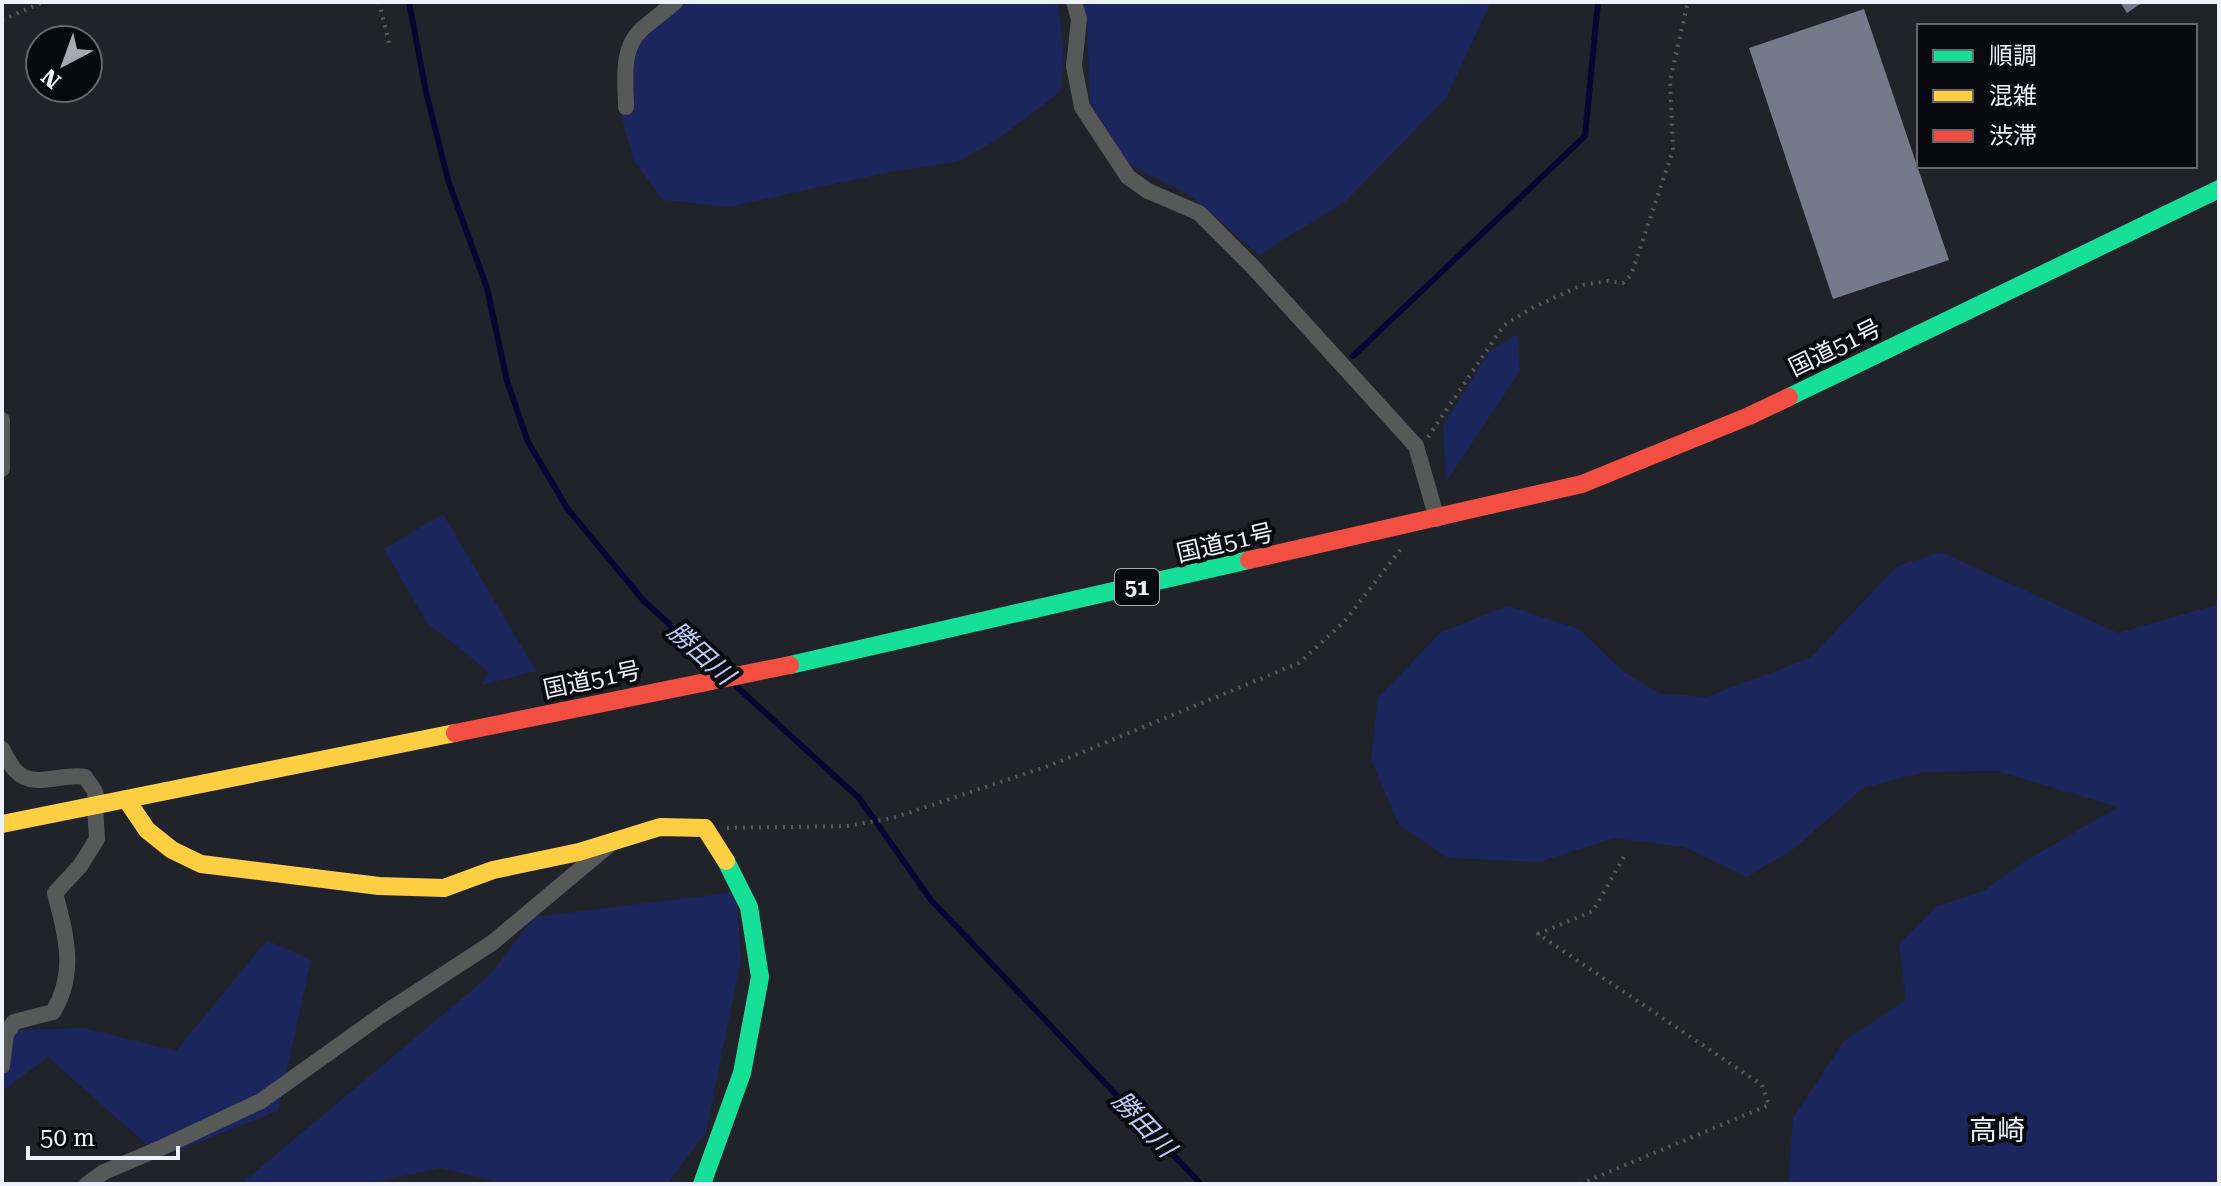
<svg xmlns="http://www.w3.org/2000/svg" width="2221" height="1186" font-family="'Roboto Serif','Noto Sans JP',serif">
	<style>
		.green { fill: #1b265d }
		.lines { fill: none; stroke-linecap: round; stroke-linejoin: round }
		.stream { stroke: #070633; stroke-width: 6 }
		.building { fill: #757a8a }
		.path { stroke: #595b5d; stroke-width: 4; stroke-dasharray: 2 6; stroke-linecap: butt }
		.street { stroke: #575959; stroke-width: 16 }
		.fast { stroke: #16e098; stroke-width: 18 }
		.slow { stroke: #ffcf43; stroke-width: 18 }
		.jam { stroke: #f24e42; stroke-width: 18 }
		.labels { text-anchor: middle; stroke-width: 8; stroke-linejoin: round; paint-order: stroke }
		.shield { fill: #090a10; stroke: #a9acb4; stroke-width: 2 }
		.shield-label { font-size: 22px; font-weight: bold; fill: #eef1fb }
		.street-label { font-size: 24px; fill: #eef1fb; stroke: #090a10 }
		.water-label { font-size: 26px; font-style: italic; fill: #bccaf3; stroke: #090a10 }
		.quarter-label { font-size: 28px; fill: #eef1fb; stroke: #090a10 }
	</style>
	<rect width="100%" height="100%" fill="#20232a"/>
	<path class="green" d="M664 2H1058L1064 58 1060 92 999 138 958 162 889 172 729 207 663 200 633 159 621 114 632 50Z
		M1082 2H1491L1446 98 1346 201 1259 255 1190 195 1128 164 1090 102 1087 19Z
		M1517 334 1520 371 1446 482 1443 426 1490 351Z
		M443 514 536 671 482 685 488 671 427 623 384 549Z
		M1941 552 2118 633 2219 604V1184H1788L1793 1118 1844 1041 1906 1000 1899 944 1936 907 1984 891 2025 861 2118 807 1997 771 1924 772 1863 788 1795 848 1747 877 1684 847 1614 838 1539 862 1448 858 1399 825 1371 760 1378 698 1441 632 1508 606 1579 629 1624 672 1659 693 1706 697 1810 658 1897 566Z
		M736 892 741 959 706 1132 667 1184H506L441 1168 365 1184H241L490 975 534 917Z
		M267 940 311 960 278 1111 161 1157 48 1057 2 1091V1030L84 1028 176 1051Z"/>
	<g class="lines">
		<path class="stream" d="M409 2 426 92 448 180 487 288 507 381 528 442 567 508 643 600 719 670
			M1353 356 1585 136 1598 2
			M736 686 859 798 931 900 1201 1184"/>
	</g>
	<path class="building" d="M2120 2H2143L2127 13Z
		M1864 9 1949 260 1833 299 1749 48Z"/>
	<g class="lines">
		<path class="path" d="M379 2 389 43
			M2 20 43 2
			M1428 437 1504 325 1534 307 1582 285 1608 281 1623 283 1631 275 1673 150 1670 80 1688 2
			M727 828 847 826 893 818 1051 765 1299 663 1344 622 1401 549
			M1580 1184 1769 1105 1762 1085 1538 934 1593 911 1625 855"/>
		<path class="street" d="M1074 2 1079 19 1074 66 1082 107 1128 177 1148 191 1199 213 1253 267 1416 446 1437 519
			M626 107C626 81 620 50 641 30 652 20 664 12 675 2
			M2 420V469
			M2 749C6 756 10 765 16 771 33 790 64 772 85 777L94 790 99 804
			M2 1066 6 1034 14 1022 53 1012C77 973 66 935 55 893L80 866 97 839 95 805
			M87 1184 104 1172 163 1147 261 1101 383 1014 492 943 609 845"/>
		<path class="fast" d="M1789 397 2219 189
			M790 665 1249 560
			M702 1184 742 1073 760 977 749 907 726 861"/>
		<path class="slow" d="M126 799 147 830 172 850 201 864 379 886 444 888 493 870 579 852 660 827 705 828 726 861
			M2 824 455 733"/>
		<path class="jam" d="M1249 560 1582 484 1749 416 1789 397
			M455 733 790 665"/>
	</g>
	<g class="labels">
		<rect class="shield" x="1115" y="569" width="44" height="36" rx="6"/>
		<g class="shield-label">
			<text x="1137" y="595">51</text>
		</g>
		<g class="street-label">
			<text transform="translate(1835 348) rotate(-26)" y="8">国道51号</text>
			<text transform="translate(1225 543) rotate(-13)" y="8">国道51号</text>
			<text transform="translate(592 680) rotate(-12)" y="8">国道51号</text>
		</g>
		<g class="water-label">
			<text transform="translate(701 653) rotate(42)" y="9">勝田川</text>
			<text transform="translate(1144 1124) rotate(47)" y="9">勝田川</text>
		</g>
		<g class="quarter-label">
			<text x="1997" y="1140">高崎</text>
		</g>
	</g>
	<rect width="2221" height="1186" fill="none" stroke="#eef1fb" stroke-width="8"/>
	<rect x="1917" y="24" width="280" height="144" fill="#090a10" stroke="#65666e" stroke-width="2"/>
	<rect x="1933" y="50" width="40" height="12" fill="#16e098" stroke="#65666e" stroke-width="2"/>
	<text x="1989" y="64" font-size="24" fill="#eef1fb">順調</text>
	<rect x="1933" y="90" width="40" height="12" fill="#ffcf43" stroke="#65666e" stroke-width="2"/>
	<text x="1989" y="104" font-size="24" fill="#eef1fb">混雑</text>
	<rect x="1933" y="130" width="40" height="12" fill="#f24e42" stroke="#65666e" stroke-width="2"/>
	<text x="1989" y="144" font-size="24" fill="#eef1fb">渋滞</text>
	<g transform="translate(64 64) rotate(221)"><circle r="38" fill="#090a10" stroke="#65666e" stroke-width="2"/>
	<path d="M0-6L14 30L0 20L-14 30Z" fill="#a6a9b2"/>
	<text y="-12" font-size="22" font-weight="bold" text-anchor="middle" fill="#eef1fb">N</text>
	</g>
	<path d="M28 1146v12h150v-12" fill="none" stroke="#eef1fb" stroke-width="4"/>
	<text x="40" y="1146" font-size="24" fill="#eef1fb" stroke="#090a10" stroke-width="6" paint-order="stroke">50 m</text>
</svg>
